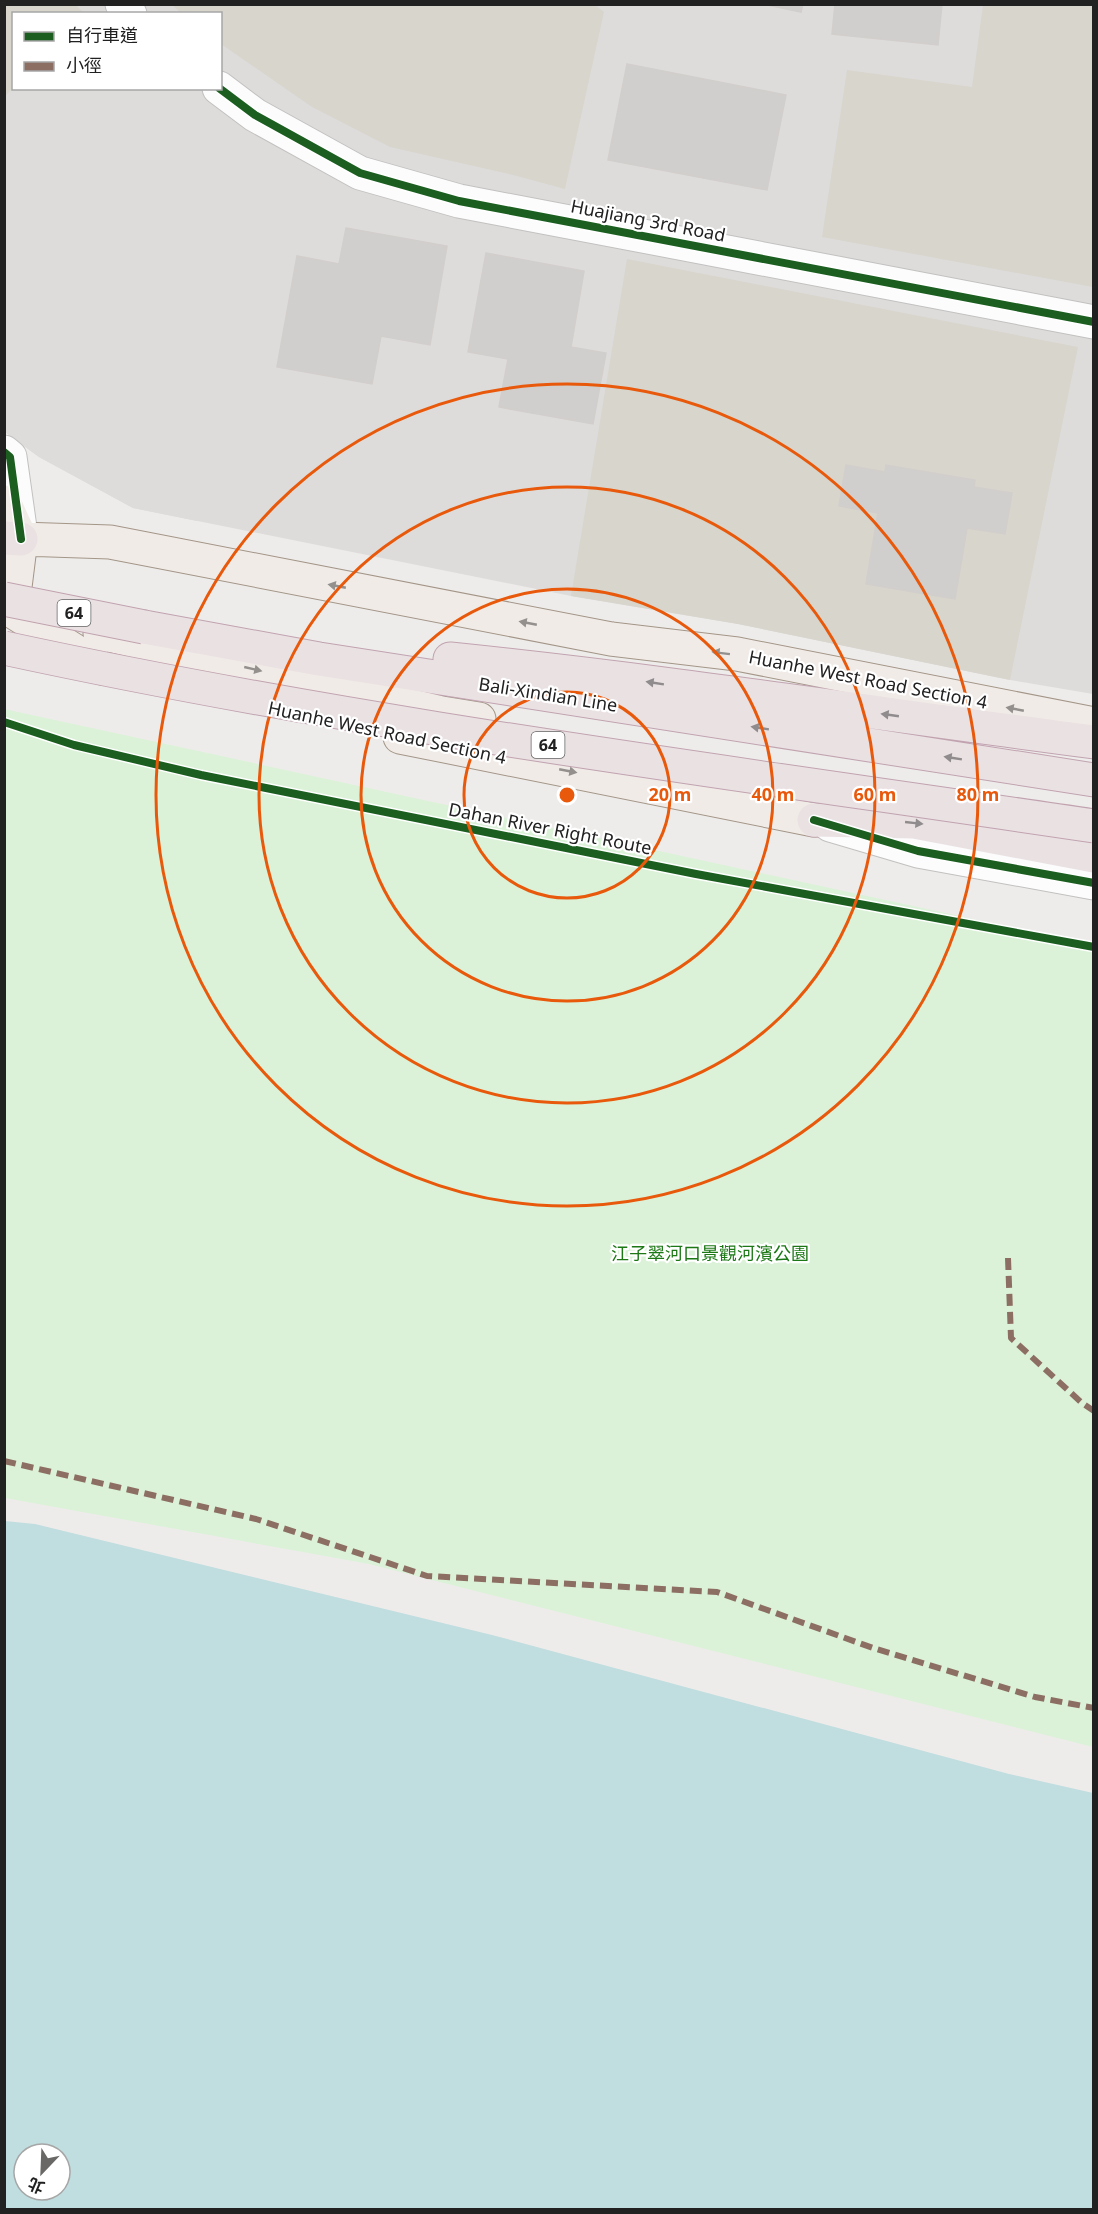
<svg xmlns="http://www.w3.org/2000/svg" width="1098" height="2214" font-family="'Noto Sans','Noto Sans TC',sans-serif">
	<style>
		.residential { fill: #dedcdb; fill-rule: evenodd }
		.religious { fill: #dddcdb }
		.construction { fill: #d7d5cc }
		.park { fill: #dbf2d8 }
		.water { fill: #c0dddf; fill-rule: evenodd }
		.building { fill: #d1cfcd; stroke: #d1cecc; stroke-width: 1.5 }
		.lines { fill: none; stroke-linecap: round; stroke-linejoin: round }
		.minor-casing { stroke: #c2c1c0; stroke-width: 35 }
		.major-casing { stroke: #a39688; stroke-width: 35 }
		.highway-casing { stroke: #c1a3b0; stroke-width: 35 }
		.minor { stroke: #fcfcfc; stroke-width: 33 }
		.major { stroke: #f1ebe7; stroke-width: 33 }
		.highway { stroke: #eae1e3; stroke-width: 33 }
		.highway-bridge-casing { stroke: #c1a3b0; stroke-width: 35; stroke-linecap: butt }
		.highway-bridge { stroke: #eae1e3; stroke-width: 33 }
		.quiet { stroke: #8d6e63; stroke-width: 6; stroke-dasharray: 12 6; stroke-linecap: butt }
		.cycleway-casing { stroke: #fff; stroke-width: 11 }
		.cycleway { stroke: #1b5e20; stroke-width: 8 }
		.oneway { fill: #93908e }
		.oneway2 { fill: #908b8c }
		.ring { fill: none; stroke: #e8590c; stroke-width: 3 }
		.labels { text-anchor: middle; stroke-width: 4.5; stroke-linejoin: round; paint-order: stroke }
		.shield { fill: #fff; stroke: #646464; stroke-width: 1.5 }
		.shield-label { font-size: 16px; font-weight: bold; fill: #212121 }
		.street-label { font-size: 18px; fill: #212121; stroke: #fff }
		.park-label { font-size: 18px; fill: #1b7815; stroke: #fff }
		.centre { fill: #e8590c; stroke: #fff; stroke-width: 3 }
		.ring-label { font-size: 18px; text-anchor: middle; font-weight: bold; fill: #e8590c; stroke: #fff; stroke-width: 4.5; stroke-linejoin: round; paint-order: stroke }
	</style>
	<rect width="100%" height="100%" fill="#eeecea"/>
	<path class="residential" d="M5 5H1093V694L1010 680 738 624 571 596 133 508 39 457 5 432ZM14 14H220V88H14Z"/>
	<path class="religious" d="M13 88 176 89 223 126 287 165 206 329 243 342 197 521 133 508 39 457 5 432 4 96Z"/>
	<path class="construction" d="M5 4 76 5 84 13 14 14 13 88 5 96Z
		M172 5H595L604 12 565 189 513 175 390 147 312 107 221 44 220 14 181 13Z
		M983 5H1093V287L822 237 847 70 972 87Z
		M627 259 1078 347 1010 680 738 624 571 596Z"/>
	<path class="park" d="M4 709 1093 945V1747L369 1564 5 1498Z"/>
	<path class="water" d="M5 1521 35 1524 492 1635 1009 1774 1093 1793V2209H5ZM24 2154H60V2190H24Z"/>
	<path class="building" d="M763 4H803L801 12Z
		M835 4H942L938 45 832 34Z
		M627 64 786 95 767 190 608 160Z
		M346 228 447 246 430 345 381 336 372 384 277 367 297 256 339 264Z
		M486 253 584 271 571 347 606 353 593 424 499 407 508 359 468 352Z
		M846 465 885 472 886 465 975 480 974 487 1012 493 1005 534 967 528 955 599 866 584 878 513 839 506Z"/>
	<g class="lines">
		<defs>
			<path id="minor" d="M122 4 130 14
				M219 88 255 115 360 173 459 201 1094 322
				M4 452 10 457 21 535
				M830 825 918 851 1094 883"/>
			<path id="major" d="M4 502 21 539 12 611
				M4 532 21 539 110 542 611 639 737 654 1094 724
				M12 611 102 668
				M100 633 442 713 479 719
				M400 737 814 820"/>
			<path id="highway" d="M4 538 21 539
				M144 627 319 659 1094 780
				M450 659C665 681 879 714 1094 742
				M814 820 914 822 1094 856"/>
		</defs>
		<use href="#minor" class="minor-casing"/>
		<use href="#major" class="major-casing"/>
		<use href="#highway" class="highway-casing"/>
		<use href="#minor" class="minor"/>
		<use href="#major" class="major"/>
		<use href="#highway" class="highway"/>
		<defs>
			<path id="highway-bridge" d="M4 599 144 627
				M4 648C364 726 730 772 1094 826"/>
		</defs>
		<use href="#highway-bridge" class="highway-bridge-casing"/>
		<use href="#highway-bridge" class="highway-bridge"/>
		<path class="quiet" d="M1008 1258 1011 1338 1082 1403 1094 1411
			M4 1461 256 1519 427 1576 717 1592 873 1648 1035 1697 1094 1708"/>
		<defs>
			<path id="cycleway" d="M219 88 255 115 360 173 459 201 1094 322
				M4 452 10 457 21 539
				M4 722 74 745 201 775 696 874 1094 947
				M814 820 918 851 1094 883"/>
		</defs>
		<use href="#cycleway" class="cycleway-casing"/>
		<use href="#cycleway" class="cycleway"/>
	</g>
	<defs><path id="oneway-solid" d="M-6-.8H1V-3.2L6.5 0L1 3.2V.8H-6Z" transform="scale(1.5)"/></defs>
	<g class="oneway">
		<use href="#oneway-solid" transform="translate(337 586) rotate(-169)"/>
		<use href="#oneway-solid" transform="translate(528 623) rotate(-169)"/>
		<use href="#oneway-solid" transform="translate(721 653) rotate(-173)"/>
		<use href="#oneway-solid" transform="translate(253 669) rotate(13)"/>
		<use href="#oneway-solid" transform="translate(1015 709) rotate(-169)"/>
		<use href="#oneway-solid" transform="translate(568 771) rotate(11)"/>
	</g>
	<g class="oneway2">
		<use href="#oneway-solid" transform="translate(655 683) rotate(-171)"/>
		<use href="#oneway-solid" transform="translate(890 715) rotate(-172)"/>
		<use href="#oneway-solid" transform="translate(760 728) rotate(-171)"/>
		<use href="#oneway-solid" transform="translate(953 758) rotate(-171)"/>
		<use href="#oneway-solid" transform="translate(914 823) rotate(6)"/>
	</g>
	<g class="ring">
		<circle cx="567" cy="795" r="103"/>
		<circle cx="567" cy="795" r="206"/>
		<circle cx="567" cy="795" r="308"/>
		<circle cx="567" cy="795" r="411"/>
	</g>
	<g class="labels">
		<g class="shield">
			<rect x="57.5" y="600" width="33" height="26" rx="4.5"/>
			<rect x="531.5" y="732" width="33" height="26" rx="4.5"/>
		</g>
		<g class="shield-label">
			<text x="74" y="619">64</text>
			<text x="548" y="751">64</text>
		</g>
		<g class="street-label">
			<text transform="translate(648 221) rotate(11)" y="6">Huajiang 3rd Road</text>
			<text transform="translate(868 680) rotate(11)" y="6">Huanhe West Road Section 4</text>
			<text transform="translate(548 695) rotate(9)" y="6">Bali-Xindian Line</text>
			<text transform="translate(387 733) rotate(12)" y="6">Huanhe West Road Section 4</text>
			<text transform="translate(550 829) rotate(11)" y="6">Dahan River Right Route</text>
		</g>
		<g class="park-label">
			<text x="710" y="1260">江子翠河口景觀河濱公園</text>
		</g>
	</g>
	<circle cx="567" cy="795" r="9" class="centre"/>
	<g class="ring-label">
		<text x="670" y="801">20 m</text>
		<text x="773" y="801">40 m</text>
		<text x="875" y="801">60 m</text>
		<text x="978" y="801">80 m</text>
	</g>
	<rect width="1098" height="2214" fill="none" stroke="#212121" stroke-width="12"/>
	<rect x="12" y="12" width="210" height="78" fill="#ffffff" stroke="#a6a6a6" stroke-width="1.5"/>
	<rect x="24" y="32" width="30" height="9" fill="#1b5e20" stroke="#a6a6a6" stroke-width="1.5"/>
	<text x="66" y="42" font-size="18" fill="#212121">自行車道</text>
	<rect x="24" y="62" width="30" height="9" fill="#8d6e63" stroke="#a6a6a6" stroke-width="1.5"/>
	<text x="66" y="72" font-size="18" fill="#212121">小徑</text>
	<g transform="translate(42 2172) rotate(203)"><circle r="28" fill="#ffffff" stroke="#a6a6a6" stroke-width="1.5"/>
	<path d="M0-4.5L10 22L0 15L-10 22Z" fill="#696867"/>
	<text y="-9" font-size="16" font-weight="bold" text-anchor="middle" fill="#212121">北</text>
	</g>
</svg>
